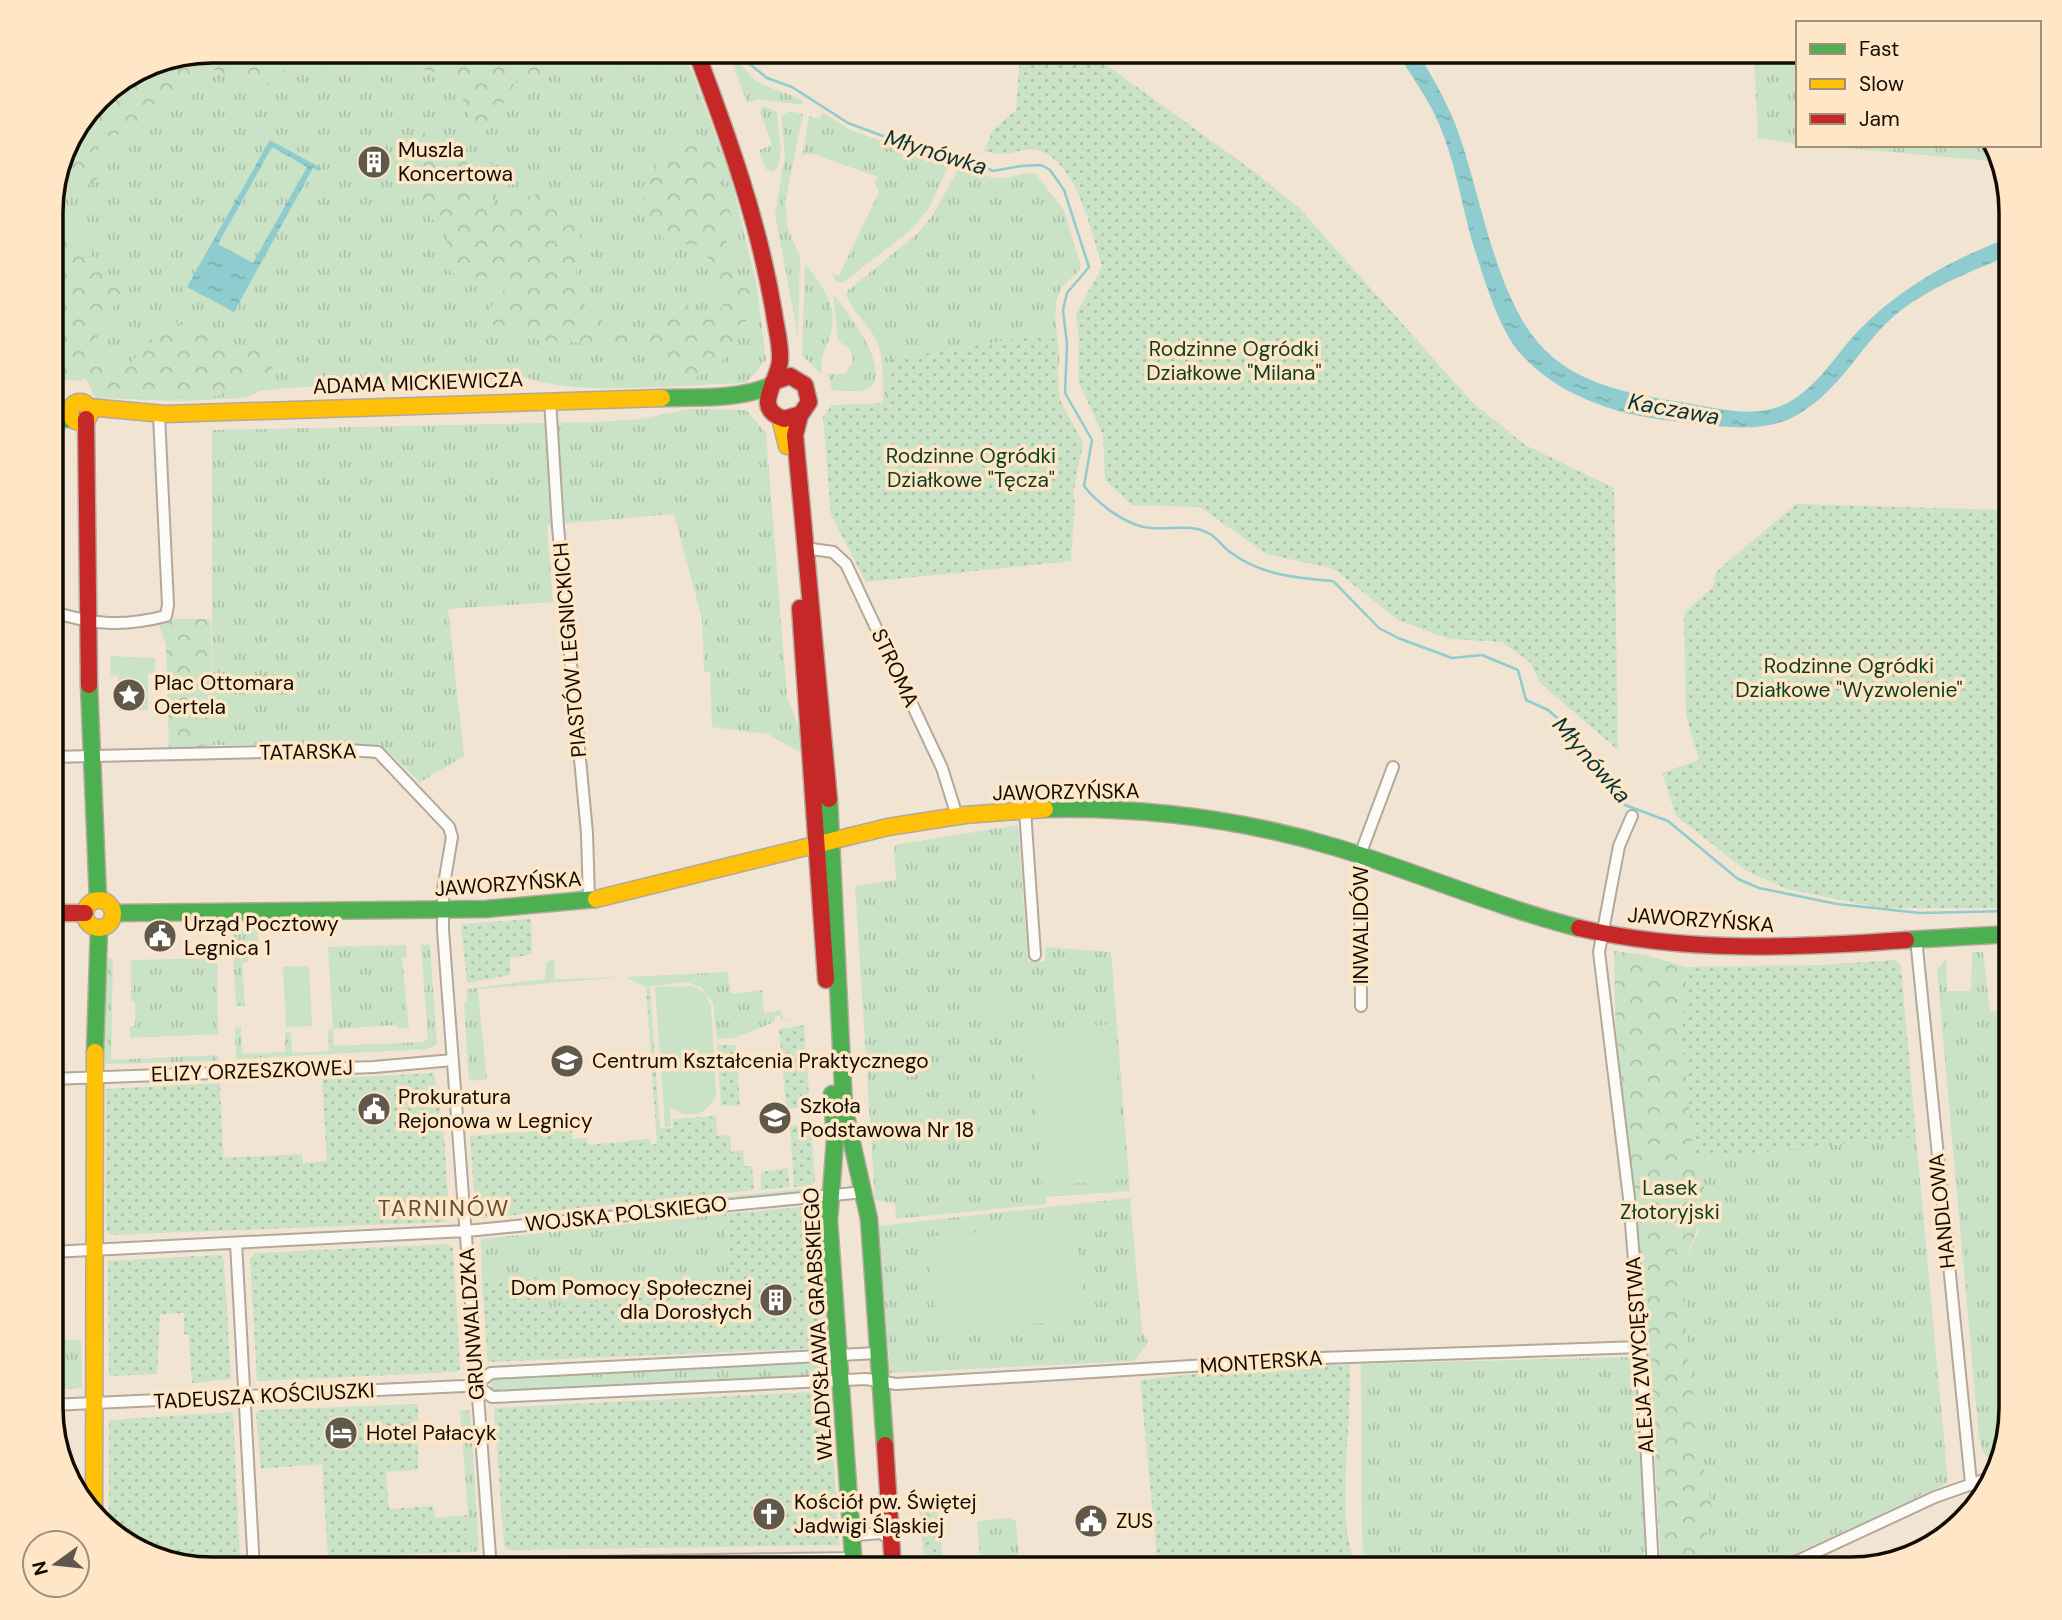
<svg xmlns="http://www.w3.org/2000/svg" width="2062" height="1620" font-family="'DM Sans',sans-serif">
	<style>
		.grass { fill: url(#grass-tufts) }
		.forest { fill: url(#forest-crowns) }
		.garden { fill: url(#garden-dots) }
		.pitch { fill: #cae2c5 }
		.water { fill: url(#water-ripples); fill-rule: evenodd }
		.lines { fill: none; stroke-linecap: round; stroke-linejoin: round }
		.stream { stroke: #8ecccf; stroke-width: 2.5 }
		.street-casing { stroke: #b2a89b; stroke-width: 14 }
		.fast-casing { stroke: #b2a89b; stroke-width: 19 }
		.slow-casing { stroke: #b2a89b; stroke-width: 19 }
		.jam-casing { stroke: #b2a89b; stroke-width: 19 }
		.street { stroke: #fdfbf8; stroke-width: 10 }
		.fast { stroke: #4caf50; stroke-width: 16 }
		.slow { stroke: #ffc107; stroke-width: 16 }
		.jam { stroke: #c62828; stroke-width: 16 }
		.labels { text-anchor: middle; stroke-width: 7; stroke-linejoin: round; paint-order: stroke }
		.poi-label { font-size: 21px; fill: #130c03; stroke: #fee6c6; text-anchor: start }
		.park-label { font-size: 21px; fill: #0c3e21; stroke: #fee6c6 }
		.street-label { font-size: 21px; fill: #130c03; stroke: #fee6c6 }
		.water-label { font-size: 23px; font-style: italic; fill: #053439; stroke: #fee6c6 }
		.neighbourhood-label { font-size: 23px; letter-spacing: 2px; fill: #645034; stroke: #fee6c6 }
		.rim { fill: none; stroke: #130c03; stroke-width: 3.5 }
	</style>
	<defs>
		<pattern id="grass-tufts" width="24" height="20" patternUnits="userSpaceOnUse" patternTransform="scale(1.75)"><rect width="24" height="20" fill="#cae2c5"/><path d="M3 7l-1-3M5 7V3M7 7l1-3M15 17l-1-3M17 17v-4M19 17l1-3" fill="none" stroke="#adc1a8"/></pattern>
		<pattern id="forest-crowns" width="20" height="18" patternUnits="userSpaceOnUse" patternTransform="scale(1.75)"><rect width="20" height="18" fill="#cae2c5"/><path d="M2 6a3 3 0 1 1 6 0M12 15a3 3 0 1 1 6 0" fill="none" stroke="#adc1a8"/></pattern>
		<pattern id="garden-dots" width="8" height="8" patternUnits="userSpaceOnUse" patternTransform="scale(1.75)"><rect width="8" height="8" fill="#cae2c5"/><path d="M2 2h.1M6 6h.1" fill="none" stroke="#adc1a8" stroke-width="1.8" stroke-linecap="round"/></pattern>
		<pattern id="water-ripples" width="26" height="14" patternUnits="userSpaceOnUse" patternTransform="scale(1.75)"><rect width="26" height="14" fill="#8ecccf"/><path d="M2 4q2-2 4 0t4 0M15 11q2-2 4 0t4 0" fill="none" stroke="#7aaeb0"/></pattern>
	</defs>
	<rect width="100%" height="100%" fill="#f1e4d3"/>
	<path class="grass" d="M212 51H684L730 174 757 287 766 360 746 383C688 384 579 397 528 378L282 388 260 391 245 398 180 401 96 398 86 378C74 384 63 377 51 382V201L67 141 106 91 151 63Z
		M1754 51H1798V144L1758 138Z
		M731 59C742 62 744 70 752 77 765 89 788 92 803 101L802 105 759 99 747 103Z
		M764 106 777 112 781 149 778 167 772 172 766 169 759 150 772 145 760 111Z
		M789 111 803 114 785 203 788 228 800 257 798 337 775 214 785 155 781 116Z
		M823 113 850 130 949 165 929 208 910 231 842 283 835 281 832 273 839 276 844 265 879 192 875 183 878 177 816 155 807 153 802 157 809 116 819 119Z
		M1815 145H1996L2000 162Z
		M960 166C975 166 982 177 996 178 1009 180 1021 172 1035 173L1064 210 1081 266C1076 278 1062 282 1058 296 1050 320 1063 348 1058 373L1054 333 891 359 890 403H883C883 382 885 358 875 338 868 324 847 306 846 292L916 235 932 216Z
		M805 264C821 284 838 304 831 332 826 353 821 349 821 374L802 355Z
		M833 294C844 308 899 376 865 390 856 393 842 390 832 390L828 374H845L853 362 850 350 838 340Z
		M689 409 746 410 766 433 787 697 800 731 803 750 797 751 768 734 712 727 710 672 704 671 702 619 674 514 547 525 553 602 448 609 464 756 420 782 381 745H212V430L596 422 640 419Z
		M1018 825 1028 962 1045 961 1046 947 1111 952 1130 1191 1046 1197V1204L896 1219 895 1203 875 1200 855 886 896 880 894 845Z
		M258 928V943L247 944 248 961 242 965 245 1006H236L232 930Z
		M430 944 437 1044 429 1049 236 1059 235 1028 241 1027 242 1054 285 1052V1032L291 1033 292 1053 329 1051 328 1030 333 1029 328 947 406 945 407 957 402 958 409 1028 398 1029 397 1025 333 1029 334 1046 424 1042 428 1037 421 945Z
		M2004 951H2011V1408L2001 1460C1978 1463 1979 1433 1977 1416L1937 970 1946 959 1947 991H1971L1972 952H1983L1990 1011 2009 1010Z
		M105 958 113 959 111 1060 218 1055V1061L105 1064Z
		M217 958 218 1034 130 1038V1027L135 1026V1002L131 1001V960Z
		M554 959 555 979C613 978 670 975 727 972L731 994 762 990 764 1013 781 1010 783 1020 804 1019 782 1021 780 1016H775V1022L733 1038 717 1039 713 1003 701 987 687 982 646 987 625 977 478 989 487 1079 469 1081 464 1003 467 1002V989L545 979 546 962Z
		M1916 1137 1948 1483 1762 1569H1709L1706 1534 1712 1508 1699 1444 1686 1335 1684 1264 1698 1232 1703 1178 1694 1155 1699 1158Z
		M810 1188 811 1191 481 1222Z
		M1130 1198 1142 1332 1148 1342 1135 1361 890 1373 878 1226Z
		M724 1214 731 1275 724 1289 554 1307 553 1312H540L537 1277 482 1282 481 1239Z
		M56 1340H81L82 1388 58 1390Z
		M1635 1357 1645 1548 1643 1561 1635 1568 1365 1569 1362 1539 1361 1364Z
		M828 1362 830 1377 491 1394V1377Z
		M470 1410 479 1551 471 1552 460 1411Z
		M1011 1518 1016 1522 1020 1569H981L977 1521Z"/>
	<path class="forest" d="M212 51H288L284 72 267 86 251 84 215 70 192 71 183 88 144 109 138 126 105 139 97 148 103 174 89 185 69 177 51 205C57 144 94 92 149 64 166 55 193 55 212 51Z
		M401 51H587L576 65 516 81 503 103 499 119 481 125 469 117 458 84 447 75 422 69Z
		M422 132 500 168 494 208 540 193 573 226 580 228C581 253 574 272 575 296L613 331C650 329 658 330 687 305L711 314 723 307 706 253 695 244 670 245C651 227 643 212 643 186L656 173 655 157 683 139 707 135 733 221 725 235 733 271 753 291C749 327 729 370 691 378L659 353 639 347 538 340 494 327 489 312 494 301 503 298 504 280C477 271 455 290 440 257L448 238 435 224 425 203 403 194 391 181 400 143Z
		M51 211 93 250 87 262 123 288 91 350 127 366 173 321 199 333 264 353 274 370 217 396 96 398 86 378C74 384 63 377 51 382Z
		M176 619H211L212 753 169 754 166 645 159 625Z
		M1614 951 1646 955 1687 967 1682 1038 1694 1155 1703 1178 1707 1203 1684 1264 1686 1335 1699 1444 1712 1508 1706 1534 1709 1569H1663L1660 1554 1649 1344 1616 1048Z"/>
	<path class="garden" d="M1020 51H1087L1256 173 1299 208 1472 402 1525 445 1614 488 1618 750 1540 683 1531 663 1502 642 1449 639 1398 620 1334 569 1267 554 1200 507 1132 505 1105 480 1103 435 1078 381 1079 340 1076 314 1102 267C1092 233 1077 160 1037 150 1022 146 1009 159 984 151L993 130 1016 110Z
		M1054 333 1060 400 1083 443 1073 494 1075 502 1071 561 866 582 831 515 823 417 832 405 889 403 891 359Z
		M1796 504 2007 510 2011 537V908H1881L1787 889 1747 871 1676 816 1662 773 1699 760 1686 715 1684 613 1713 587 1716 572Z
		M531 919 532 954 510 958V975L467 983 461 924Z
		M1896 960 1901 966 1916 1137 1699 1158 1694 1155 1682 1038 1687 967 1822 965Z
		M646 987H650L660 1128H673V1119L716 1116 717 1136 730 1135 731 1152 743 1150 744 1166H752L754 1190 476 1219 470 1136 572 1128 573 1139 586 1138 588 1145 650 1139 651 1145 657 1144Z
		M804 1025 810 1108H786L779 1029Z
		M717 1045H736L740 1105 721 1106Z
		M434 1073 444 1133 449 1217 445 1222 110 1235 106 1231V1089L220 1083 223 1158 302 1154 303 1163 327 1161 322 1079Z
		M811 1124 815 1180 813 1185 794 1187 790 1126Z
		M787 1168 790 1187 761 1190V1172Z
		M811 1206 818 1213 827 1344 823 1348 488 1362 482 1282 538 1277 541 1312H553V1307L724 1289 723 1277 731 1275 724 1214Z
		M448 1244 453 1248 460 1369 456 1372 257 1381 250 1259 255 1253Z
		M220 1255 224 1260 231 1379 192 1383 189 1335 184 1334V1313L160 1314 157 1374 109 1376 108 1261Z
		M1277 1365H1350C1351 1417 1343 1469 1346 1521 1347 1537 1352 1554 1355 1569H1158L1140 1380Z
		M829 1391 839 1545 509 1550 504 1545 494 1408Z
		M418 1404V1470L386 1472 389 1509 433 1506 435 1518 469 1515 471 1552 328 1557 322 1464 261 1469 256 1415 260 1410Z
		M233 1412 240 1560 160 1561 109 1531V1420Z
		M938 1507 943 1569H925L919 1509Z"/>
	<path class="pitch" d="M110 656 155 658V672L148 674V710L119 711 118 675 111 676Z
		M309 966 312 1026 286 1027 283 967Z
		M692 986 705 993 711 1006 716 1095C708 1116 687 1120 670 1107L671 1126 665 1127 655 987Z
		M1003 990 1004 1011 968 1014 966 994Z
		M1113 1024 1126 1179 1042 1186 1031 1031Z
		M1076 1222 1086 1319 936 1333 927 1237Z"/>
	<path class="water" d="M1396 51H1417C1431 75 1446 100 1456 126 1481 192 1495 301 1545 350 1580 385 1634 395 1681 402 1719 408 1760 422 1794 399 1821 382 1837 353 1859 330 1901 287 1954 258 2011 237V255C1972 271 1927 288 1894 316 1860 346 1841 389 1799 414 1765 435 1718 426 1680 422 1621 416 1559 398 1519 352 1498 328 1482 272 1472 241 1461 202 1455 161 1439 124 1428 98 1410 74 1396 51Z
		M270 140 321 168 319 171 313 168 234 312 187 287ZM272 147 307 167 253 263 218 244Z"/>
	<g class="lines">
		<path class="stream" d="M723 53 740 56 767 78 792 87 848 123 931 154 962 156 993 171 1021 166 1041 165 1050 170 1064 190 1089 267 1067 293 1063 310 1067 344 1065 393 1092 440 1084 486C1098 504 1128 527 1151 528 1171 530 1191 523 1210 534 1217 538 1223 547 1230 552 1260 575 1297 578 1333 581L1379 628 1398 638 1452 658 1482 655 1518 670 1526 700 1548 710 1576 734 1609 788 1625 805 1668 821 1738 879 1759 888 1837 904 1920 913 2011 911"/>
		<defs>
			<path id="street" d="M550 400 558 527 587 833 589 900
				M805 548 833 552 846 564 942 768 957 816
				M51 611C93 625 123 627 166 616L168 605 159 415
				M51 757 347 750 378 752 449 827 452 837 443 890V930L491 1569
				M1025 810 1035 955
				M1632 816 1619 846 1599 952 1629 1198 1641 1347 1653 1569
				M1916 938 1971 1483
				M1361 1006 1360 855 1393 767
				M51 1079 374 1067 453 1060
				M236 1243 254 1569
				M51 1252 466 1231 864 1192
				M476 1385 492 1397 866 1379 896 1384 1320 1358 1641 1347
				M51 1405 464 1386 476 1385 491 1373 878 1353
				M852 1541 857 1535 881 1533 891 1540
				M300 1569C484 1562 669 1561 853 1558
				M1780 1569 1935 1497 1995 1476"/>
			<path id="fast" d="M662 398C698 397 736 400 770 386
				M51 419H74
				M89 685 98 899
				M829 799 844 1107 869 1219 885 1445
				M1045 809C1144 807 1242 819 1338 848 1419 873 1497 907 1579 928
				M113 913 486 909 596 899
				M1906 940 2011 934
				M95 1052 99 928
				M832 1094 835 1140 829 1221 854 1569"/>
			<path id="slow" d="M70 412a10 10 0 1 1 20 0a10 10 0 1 1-20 0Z
				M88 407 165 414 662 398
				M780 418 787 446
				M596 899 888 827 965 815 1045 809
				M85 914a14 14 0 1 1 28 0a14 14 0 1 1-28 0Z
				M94 1514 95 1052"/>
			<path id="jam" d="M696 51C728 136 759 222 774 313 776 328 781 345 780 360 779 382 751 408 784 419L801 414 809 402 805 385 790 376 773 382
				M800 415 795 435 829 799
				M86 419 89 685
				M800 608 826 980
				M51 913H85
				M1579 928C1687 953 1796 948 1906 940
				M885 1445 893 1569"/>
		</defs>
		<use href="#street" class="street-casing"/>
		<use href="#fast" class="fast-casing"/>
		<use href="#slow" class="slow-casing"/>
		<use href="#jam" class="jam-casing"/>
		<use href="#street" class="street"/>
		<use href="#fast" class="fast"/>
		<use href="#slow" class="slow"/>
		<use href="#jam" class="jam"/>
	</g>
	<defs>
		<symbol id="building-disc" viewBox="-11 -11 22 22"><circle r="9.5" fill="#61584c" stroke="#fee6c6"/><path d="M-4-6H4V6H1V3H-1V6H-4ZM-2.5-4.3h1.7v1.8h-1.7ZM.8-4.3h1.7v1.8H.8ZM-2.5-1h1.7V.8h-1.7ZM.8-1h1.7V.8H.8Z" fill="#fff"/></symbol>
		<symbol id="sight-disc" viewBox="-11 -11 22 22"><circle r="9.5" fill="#61584c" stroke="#fee6c6"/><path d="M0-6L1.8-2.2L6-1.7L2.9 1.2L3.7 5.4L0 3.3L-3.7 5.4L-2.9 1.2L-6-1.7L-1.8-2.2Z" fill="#fff"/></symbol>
		<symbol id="civic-disc" viewBox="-11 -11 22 22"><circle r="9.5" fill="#61584c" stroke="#fee6c6"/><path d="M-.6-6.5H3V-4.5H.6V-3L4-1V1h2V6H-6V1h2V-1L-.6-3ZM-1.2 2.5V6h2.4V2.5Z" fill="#fff"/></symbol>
		<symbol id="school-disc" viewBox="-11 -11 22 22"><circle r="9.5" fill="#61584c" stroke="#fee6c6"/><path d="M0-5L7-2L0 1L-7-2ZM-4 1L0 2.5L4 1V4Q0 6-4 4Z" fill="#fff"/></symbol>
		<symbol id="hotel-disc" viewBox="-11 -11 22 22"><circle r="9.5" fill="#61584c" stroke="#fee6c6"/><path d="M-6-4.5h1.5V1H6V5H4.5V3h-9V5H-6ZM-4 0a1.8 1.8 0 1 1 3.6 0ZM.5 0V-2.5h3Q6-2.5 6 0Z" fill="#fff"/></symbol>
		<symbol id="church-disc" viewBox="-11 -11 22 22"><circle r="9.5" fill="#61584c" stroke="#fee6c6"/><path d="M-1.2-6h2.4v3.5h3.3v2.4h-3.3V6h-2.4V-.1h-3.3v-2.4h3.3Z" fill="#fff"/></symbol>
	</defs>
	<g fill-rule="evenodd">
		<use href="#building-disc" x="355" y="143" width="38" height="38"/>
		<use href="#sight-disc" x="110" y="676" width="38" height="38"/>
		<use href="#civic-disc" x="141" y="917" width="38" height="38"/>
		<use href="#school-disc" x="548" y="1042" width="38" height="38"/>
		<use href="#civic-disc" x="355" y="1090" width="38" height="38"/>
		<use href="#school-disc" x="756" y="1099" width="38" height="38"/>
		<use href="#building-disc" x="757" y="1281" width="38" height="38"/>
		<use href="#hotel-disc" x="322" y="1414" width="38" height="38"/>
		<use href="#church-disc" x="750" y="1495" width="38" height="38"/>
		<use href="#civic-disc" x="1072" y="1502" width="38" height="38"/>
	</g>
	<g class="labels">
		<g class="poi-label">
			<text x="398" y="157">Muszla<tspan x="398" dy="24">Koncertowa</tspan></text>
			<text x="154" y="690">Plac Ottomara<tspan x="154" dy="24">Oertela</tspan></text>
			<text x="184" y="931">Urząd Pocztowy<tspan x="184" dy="24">Legnica 1</tspan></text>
			<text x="592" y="1068">Centrum Kształcenia Praktycznego</text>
			<text x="398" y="1104">Prokuratura<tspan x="398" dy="24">Rejonowa w Legnicy</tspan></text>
			<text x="800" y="1113">Szkoła<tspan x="800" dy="24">Podstawowa Nr 18</tspan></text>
			<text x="752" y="1295" text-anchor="end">Dom Pomocy Społecznej<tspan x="752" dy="24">dla Dorosłych</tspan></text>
			<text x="366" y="1440">Hotel Pałacyk</text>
			<text x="794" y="1509">Kościół pw. Świętej<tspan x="794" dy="24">Jadwigi Śląskiej</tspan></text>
			<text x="1116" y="1528">ZUS</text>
		</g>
		<g class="park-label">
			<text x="1234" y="356">Rodzinne Ogródki<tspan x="1234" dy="24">Działkowe "Milana"</tspan></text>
			<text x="971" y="463">Rodzinne Ogródki<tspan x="971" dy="24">Działkowe "Tęcza"</tspan></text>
			<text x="1849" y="673">Rodzinne Ogródki<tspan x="1849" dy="24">Działkowe "Wyzwolenie"</tspan></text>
			<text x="1670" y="1195">Lasek<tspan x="1670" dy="24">Złotoryjski</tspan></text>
		</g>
		<g class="street-label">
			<text transform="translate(418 383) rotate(-2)" y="7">ADAMA MICKIEWICZA</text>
			<text transform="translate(570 650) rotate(-95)" y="7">PIASTÓW LEGNICKICH</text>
			<text transform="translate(895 668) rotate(65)" y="7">STROMA</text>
			<text transform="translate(308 752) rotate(-1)" y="7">TATARSKA</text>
			<text transform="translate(1066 792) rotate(-1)" y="7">JAWORZYŃSKA</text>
			<text transform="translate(508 884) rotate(-4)" y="7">JAWORZYŃSKA</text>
			<text transform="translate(1701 920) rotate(4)" y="7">JAWORZYŃSKA</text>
			<text transform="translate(1361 925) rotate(-90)" y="7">INWALIDÓW</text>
			<text transform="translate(252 1071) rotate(-2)" y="7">ELIZY ORZESZKOWEJ</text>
			<text transform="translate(1942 1211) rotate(-96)" y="7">HANDLOWA</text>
			<text transform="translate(626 1214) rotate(-6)" y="7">WOJSKA POLSKIEGO</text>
			<text transform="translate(472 1324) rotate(-94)" y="7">GRUNWALDZKA</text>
			<text transform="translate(818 1324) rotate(-93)" y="7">WŁADYSŁAWA GRABSKIEGO</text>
			<text transform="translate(1640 1355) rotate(-94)" y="7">ALEJA ZWYCIĘSTWA</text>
			<text transform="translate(1261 1362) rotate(-4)" y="7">MONTERSKA</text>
			<text transform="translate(264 1396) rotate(-3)" y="7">TADEUSZA KOŚCIUSZKI</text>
		</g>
		<g class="water-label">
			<text transform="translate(936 152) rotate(17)" y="8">Młynówka</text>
			<text transform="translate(1674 409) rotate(10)" y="8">Kaczawa</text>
			<text transform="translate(1592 760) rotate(49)" y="8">Młynówka</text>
		</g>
		<g class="neighbourhood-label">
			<text x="444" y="1216">TARNINÓW</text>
		</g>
	</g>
	<path d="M0 0H2062V1620H0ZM212 63H1850A149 149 0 0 1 1999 212V1408A149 149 0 0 1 1850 1557H212A149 149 0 0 1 63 1408V212A149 149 0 0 1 212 63Z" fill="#fee6c6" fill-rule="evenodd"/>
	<path class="rim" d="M212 63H1850A149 149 0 0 1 1999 212V1408A149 149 0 0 1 1850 1557H212A149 149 0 0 1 63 1408V212A149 149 0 0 1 212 63Z"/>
	<rect x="1796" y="21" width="245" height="126" fill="#fee6c6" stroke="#a08f78" stroke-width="2"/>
	<rect x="1810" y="44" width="35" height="10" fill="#4caf50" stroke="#a08f78" stroke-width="2"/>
	<text x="1859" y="56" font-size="21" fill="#130c03">Fast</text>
	<rect x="1810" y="79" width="35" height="10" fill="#ffc107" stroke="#a08f78" stroke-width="2"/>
	<text x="1859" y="91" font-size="21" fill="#130c03">Slow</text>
	<rect x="1810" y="114" width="35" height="10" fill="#c62828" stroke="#a08f78" stroke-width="2"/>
	<text x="1859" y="126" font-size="21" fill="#130c03">Jam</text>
	<g transform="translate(56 1564) rotate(255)"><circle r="33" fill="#fee6c6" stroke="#a08f78" stroke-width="2"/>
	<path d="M0-5L12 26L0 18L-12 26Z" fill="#61584c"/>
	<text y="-10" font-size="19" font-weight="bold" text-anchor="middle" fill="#130c03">N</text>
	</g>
</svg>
